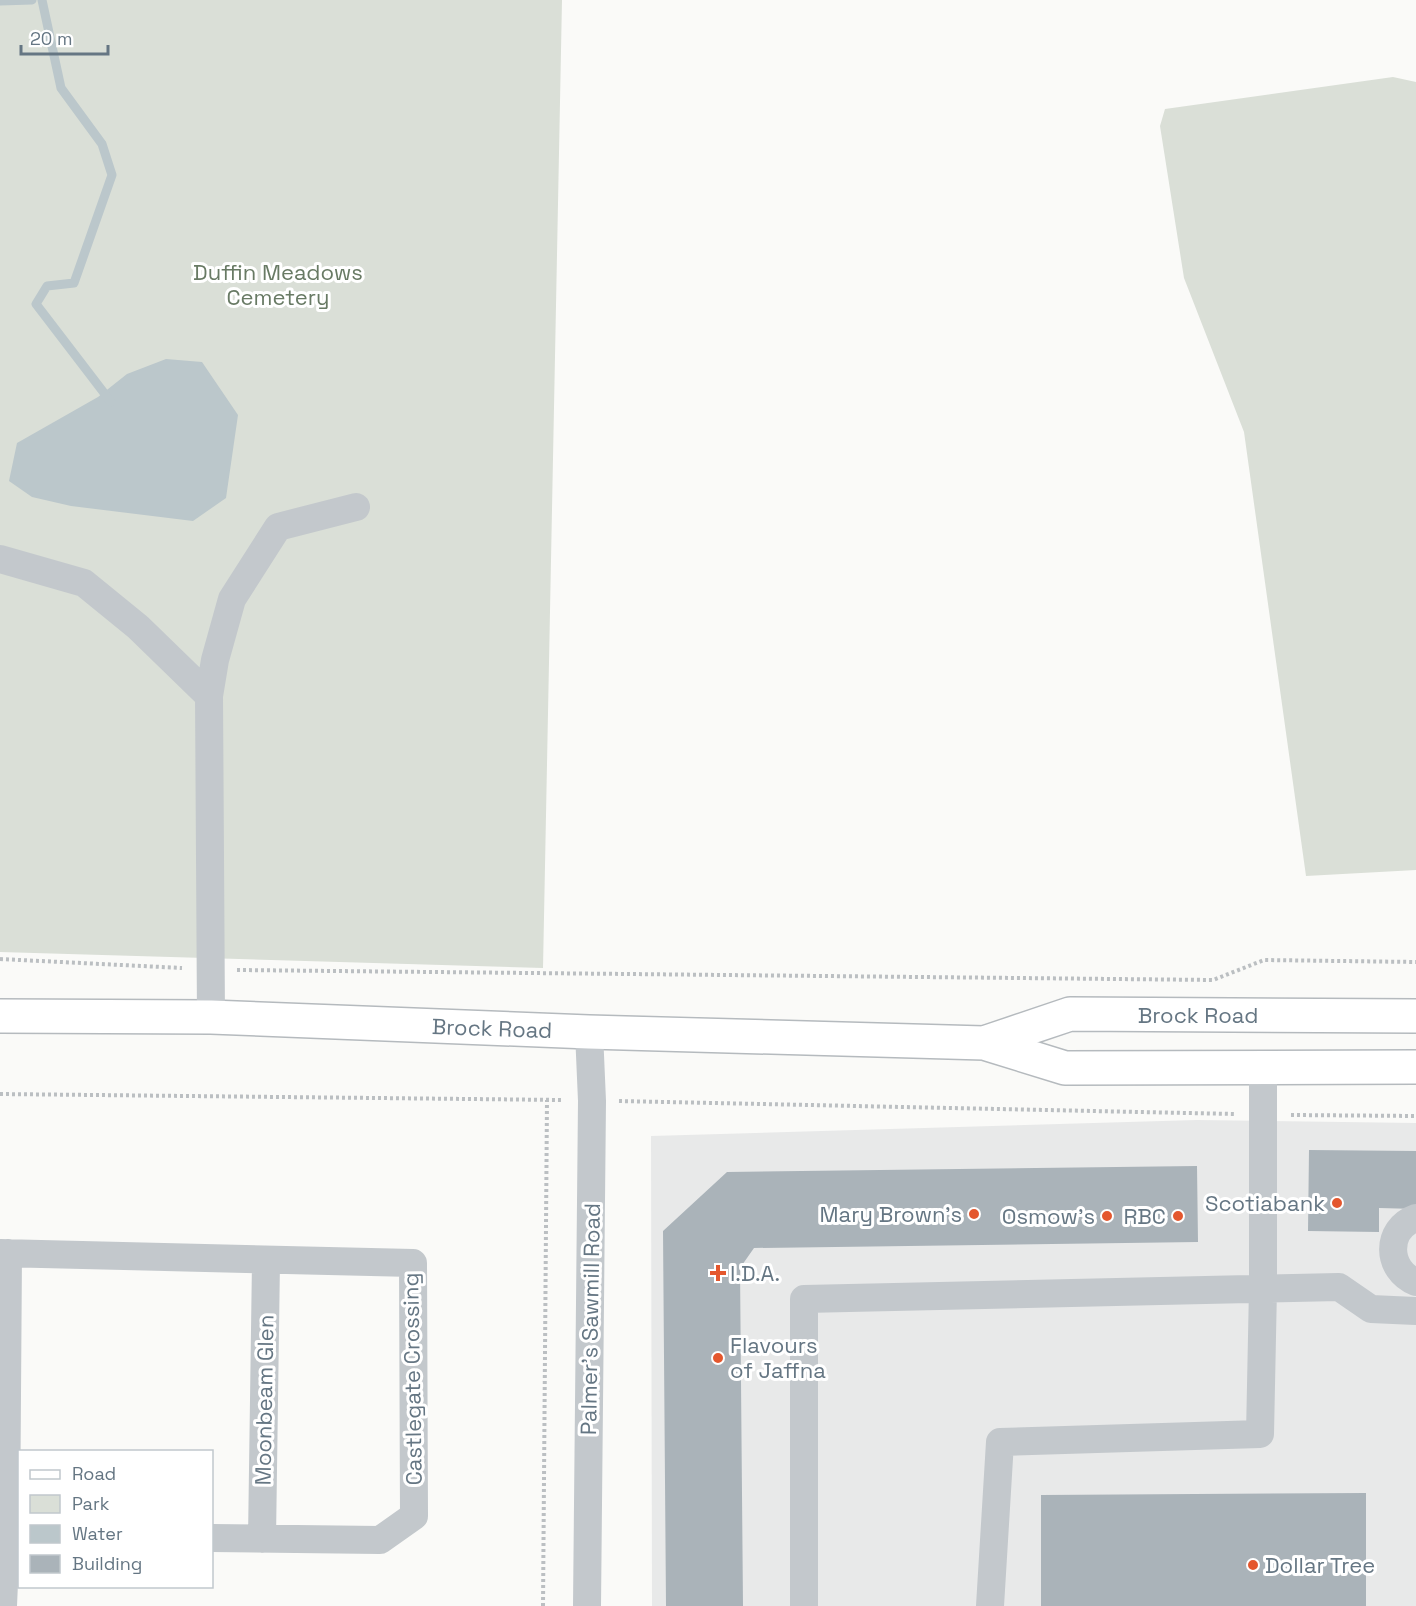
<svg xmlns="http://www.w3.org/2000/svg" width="1416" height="1606" font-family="'Space Grotesk',sans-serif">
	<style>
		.built { fill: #e8e9e9 }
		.green { fill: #dadfd7 }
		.water { fill: #bbc7cb }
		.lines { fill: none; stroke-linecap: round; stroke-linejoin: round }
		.stream { stroke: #bbc7cb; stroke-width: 9 }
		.building { fill: #aab3b9 }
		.major-casing { stroke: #b5babe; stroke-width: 36 }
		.path { stroke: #bbbfc2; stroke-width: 4; stroke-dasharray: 3 3; stroke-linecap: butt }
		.minor { stroke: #c3c8cc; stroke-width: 28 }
		.major { stroke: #fff; stroke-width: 33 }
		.poi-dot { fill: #e4572e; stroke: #fff; stroke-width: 2 }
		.labels { text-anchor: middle; stroke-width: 6; stroke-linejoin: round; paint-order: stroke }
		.park-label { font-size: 22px; fill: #687a64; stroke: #fff }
		.street-label { font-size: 22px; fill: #657683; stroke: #fff }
		.poi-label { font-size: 22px; fill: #657683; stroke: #fff; text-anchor: end }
	</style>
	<rect width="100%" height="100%" fill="#fafaf8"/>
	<path class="built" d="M1197 1120 1416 1123V1606H652L651 1136Z"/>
	<path class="green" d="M0 0H562L543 968 0 952Z
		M1393 77 1416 82V870L1306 876 1244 432 1184 278 1160 126 1165 109Z"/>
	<path class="water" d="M166 359 202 362 238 415 226 498 193 521 71 506 32 497 9 481 17 443 98 397 127 374Z"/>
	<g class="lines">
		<path class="stream" d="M42 0 61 88 102 144 112 175 74 283 47 286 36 304 111 402
			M0 1 32 0"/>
	</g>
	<path class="building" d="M1309 1150 1416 1151V1209L1379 1208V1232L1308 1231Z
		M1197 1166 1198 1242 754 1248 740 1268 743 1606H666L663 1231 727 1172Z
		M1366 1493V1606H1041V1495Z"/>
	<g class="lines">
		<defs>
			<path id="major" d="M0 1016 211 1017 589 1032 984 1043 1065 1068 1416 1067
				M984 1043 1070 1014 1416 1016"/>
		</defs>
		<use href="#major" class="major-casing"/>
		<path class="path" d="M0 959 182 968
			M237 970 1213 980 1264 960 1416 962
			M0 1094 563 1100
			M619 1101 1235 1114
			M1291 1115 1416 1116
			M543 1606 547 1100"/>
		<path class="minor" d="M0 559 84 583 138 627 209 696 211 1017
			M209 696 215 660 232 599 278 527 356 507
			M1416 1218C1385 1229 1386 1270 1416 1282
			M0 1253 413 1263 414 1516 380 1540 212 1538
			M262 1539 266 1261
			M3 1606 6 1536 8 1253
			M587 1606 592 1101 589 1032
			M804 1606V1299L1339 1287 1371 1309 1416 1311
			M990 1606 1000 1442 1260 1434 1263 1288V1068"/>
		<use href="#major" class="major"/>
	</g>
	<g class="poi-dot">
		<circle cx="1337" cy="1203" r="6"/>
		<circle cx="974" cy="1214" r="6"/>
		<circle cx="1107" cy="1216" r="6"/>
		<circle cx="1178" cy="1216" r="6"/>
		<path d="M715 1264h6v6h6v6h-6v6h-6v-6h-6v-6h6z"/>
		<circle cx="718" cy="1358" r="6"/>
		<circle cx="1253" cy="1565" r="6"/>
	</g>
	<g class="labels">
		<g class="park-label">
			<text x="278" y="280">Duffin Meadows<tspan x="278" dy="25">Cemetery</tspan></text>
		</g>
		<g class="street-label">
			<text x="1198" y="1023">Brock Road</text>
			<text transform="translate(492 1028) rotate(2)" y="8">Brock Road</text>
			<text transform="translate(590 1319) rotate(-89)" y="8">Palmer's Sawmill Road</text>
			<text transform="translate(412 1379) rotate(-91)" y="8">Castlegate Crossing</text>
			<text transform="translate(264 1400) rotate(-89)" y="8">Moonbeam Glen</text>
		</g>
		<g class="poi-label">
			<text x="1325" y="1211">Scotiabank</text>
			<text x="962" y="1222">Mary Brown's</text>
			<text x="1095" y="1224">Osmow's</text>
			<text x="1166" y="1224">RBC</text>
			<text x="730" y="1281" text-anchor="start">I.D.A.</text>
			<text x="730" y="1353" text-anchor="start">Flavours<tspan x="730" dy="25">of Jaffna</tspan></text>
			<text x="1265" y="1573" text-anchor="start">Dollar Tree</text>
		</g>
	</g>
	<rect x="18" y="1450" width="195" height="138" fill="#ffffff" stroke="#c1c8cd" stroke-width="1.5"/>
	<rect x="30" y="1470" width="30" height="9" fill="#ffffff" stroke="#c1c8cd" stroke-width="1.5"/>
	<text x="72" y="1480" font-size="18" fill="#657683">Road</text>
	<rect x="30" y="1495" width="30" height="18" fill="#dadfd7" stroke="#c1c8cd" stroke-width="1.5"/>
	<text x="72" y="1510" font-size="18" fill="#657683">Park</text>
	<rect x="30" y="1525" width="30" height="18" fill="#bbc7cb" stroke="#c1c8cd" stroke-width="1.5"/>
	<text x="72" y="1540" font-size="18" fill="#657683">Water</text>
	<rect x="30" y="1555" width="30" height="18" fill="#aab3b9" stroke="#c1c8cd" stroke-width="1.5"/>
	<text x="72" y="1570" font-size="18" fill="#657683">Building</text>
	<path d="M21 45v9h87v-9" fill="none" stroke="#657683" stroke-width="3"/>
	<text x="30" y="45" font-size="18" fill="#657683" stroke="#ffffff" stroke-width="4.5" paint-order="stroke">20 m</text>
</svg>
